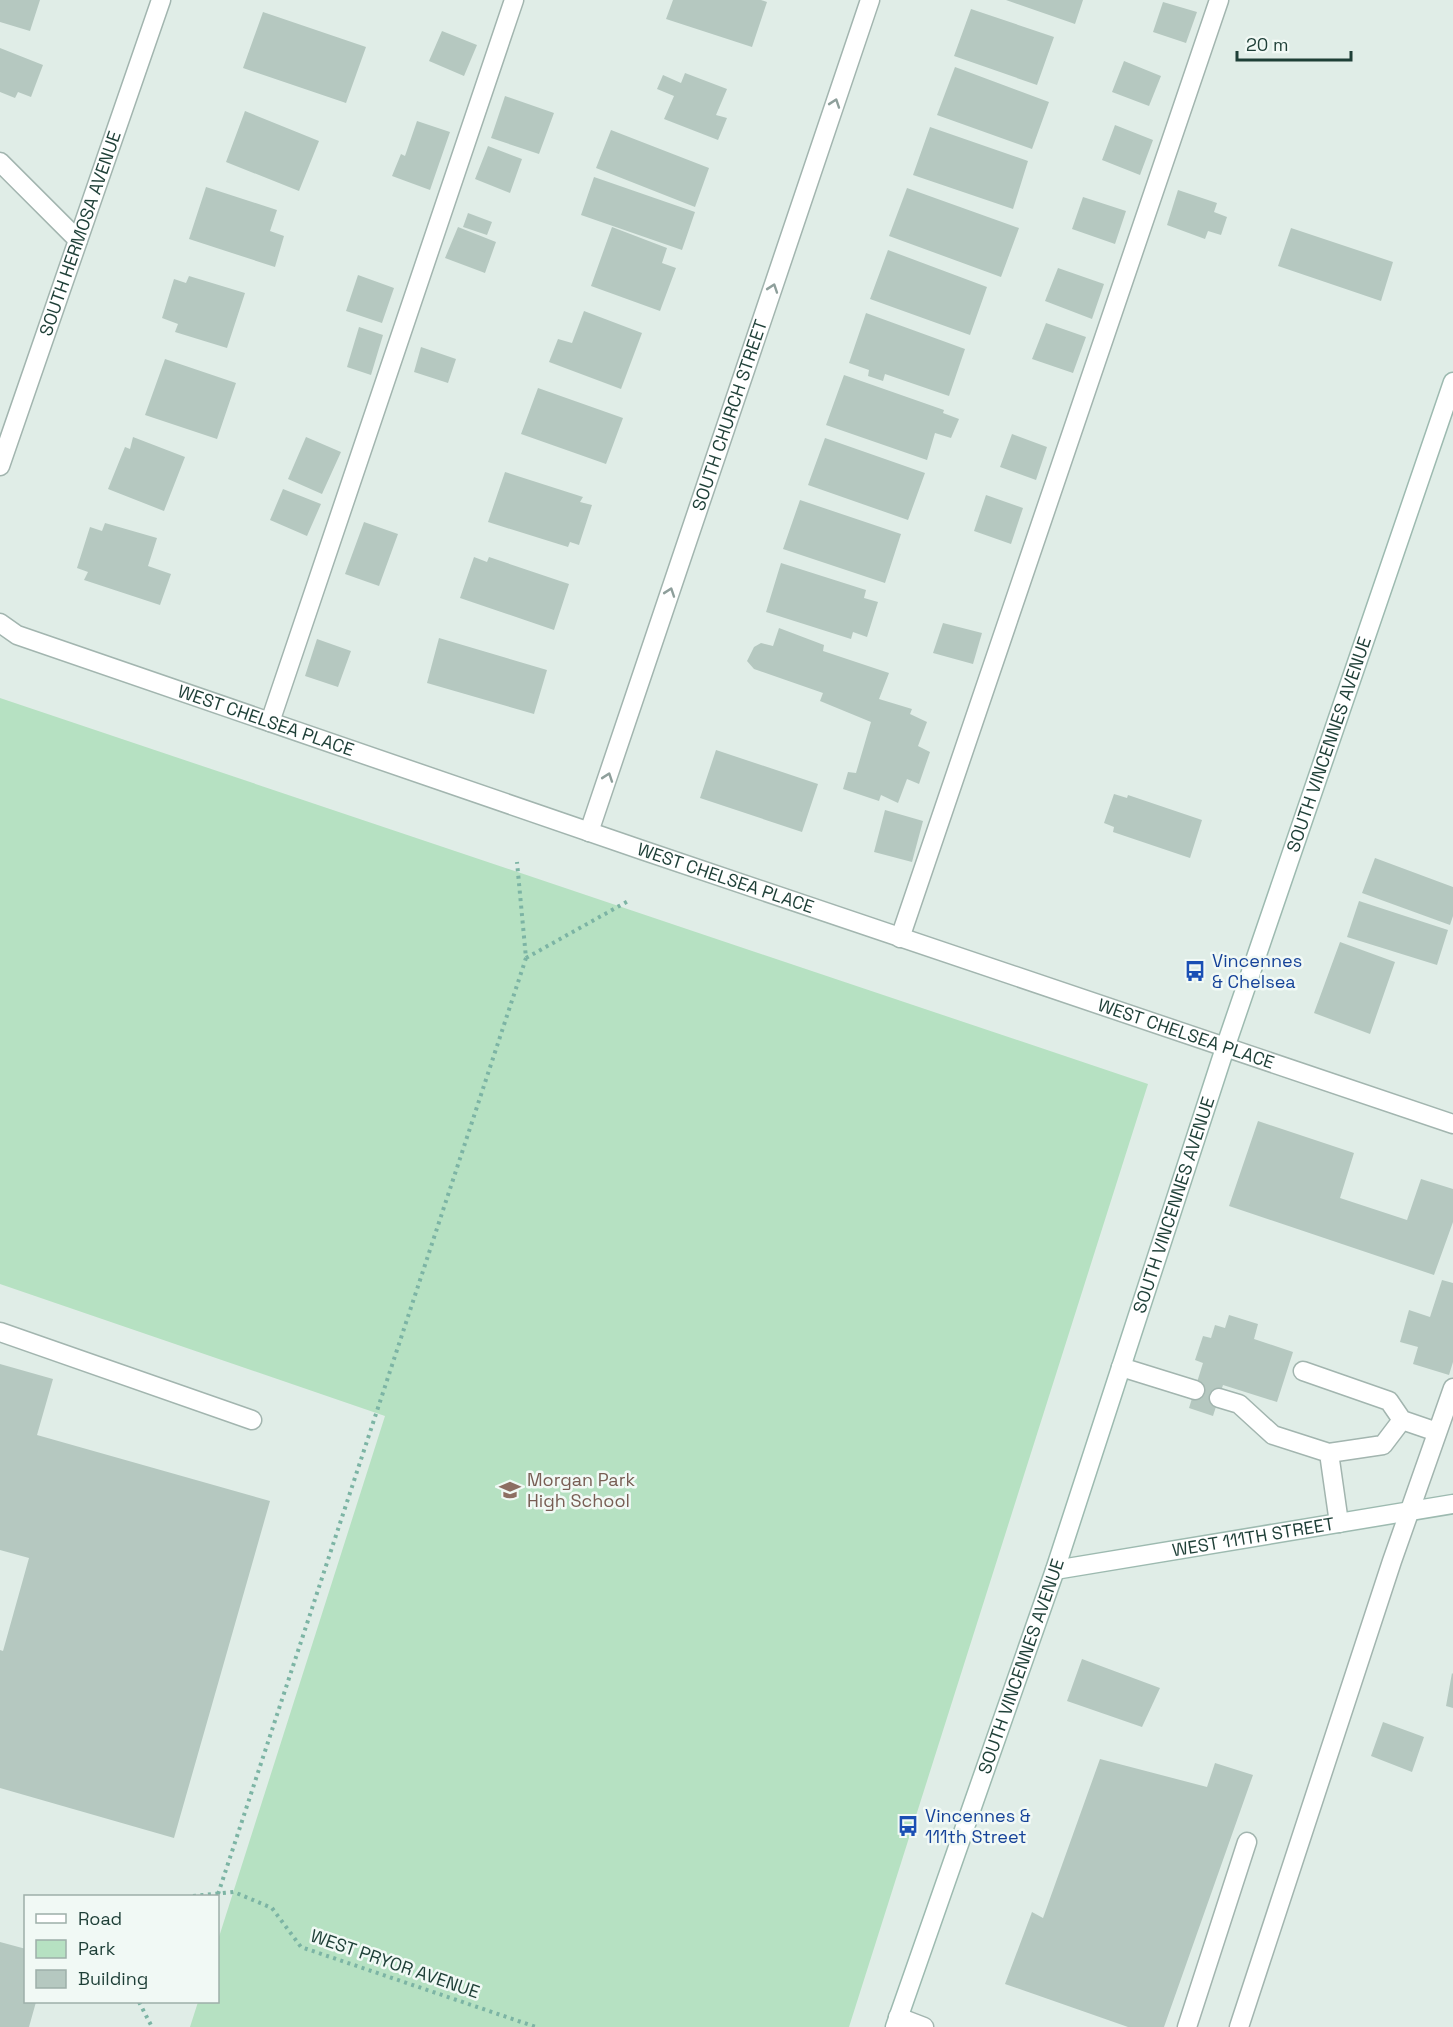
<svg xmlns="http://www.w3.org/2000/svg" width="1453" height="2027" font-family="'Space Grotesk',sans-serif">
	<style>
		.green { fill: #b6e1c2 }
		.building { fill: #b5c8c0 }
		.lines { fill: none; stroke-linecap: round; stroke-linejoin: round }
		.lane-casing { stroke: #a2b5af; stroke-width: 21 }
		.street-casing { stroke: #a2b5af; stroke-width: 21 }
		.secondary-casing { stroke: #9dbab0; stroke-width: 21 }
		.path { stroke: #7cb4a4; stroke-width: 4; stroke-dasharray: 3 4.5; stroke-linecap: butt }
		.lane { stroke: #fff; stroke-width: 18 }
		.street { stroke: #fff; stroke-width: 18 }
		.secondary { stroke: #fff; stroke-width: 18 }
		.oneway { stroke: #8e9f9b }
		.labels { text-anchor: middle; stroke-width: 5; stroke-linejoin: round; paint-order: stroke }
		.street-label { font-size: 18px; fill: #1e3f37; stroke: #f1f9f5 }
		.transit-label { font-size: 18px; fill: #164399; stroke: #f1f9f5; text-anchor: start }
		.education-label { font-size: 18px; fill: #785e54; stroke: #f1f9f5; text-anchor: start }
	</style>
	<rect width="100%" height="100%" fill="#e0ede7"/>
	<path class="green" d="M0 698 1148 1084 849 2027H190L198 2002H218V1940L385 1416 0 1284Z"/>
	<path class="building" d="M0 0H40L30 31 0 22Z
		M673 0H761L767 2 752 47 666 19Z
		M1006 0H1083L1075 24Z
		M1163 2 1197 12 1186 43 1153 32Z
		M971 9 1054 37 1037 85 954 56Z
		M263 12 366 47 346 103 243 68Z
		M442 31 477 45 464 76 429 61Z
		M0 48 43 65 31 97 18 92 15 98 0 92Z
		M1124 61 1161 76 1149 106 1112 92Z
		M955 67 1049 102 1032 149 937 115Z
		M685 73 727 89 716 115 727 118 718 140 664 119 674 96 657 89 663 75 681 83Z
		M505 96 554 113 539 154 491 138Z
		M245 111 319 141 299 191 226 162Z
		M417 121 450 132 430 190 392 176 401 154 405 156Z
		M1115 125 1153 140 1140 175 1102 160Z
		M930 127 1028 161 1013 209 913 175Z
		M611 130 709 168 695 207 596 168Z
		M488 146 522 159 510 193 475 179Z
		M594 177 695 212 682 250 581 215Z
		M206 187 277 210 270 231 284 236 275 267 189 239Z
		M907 188 1019 228 1001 277 889 236Z
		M1178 190 1217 203 1214 212 1227 217 1221 235 1208 231 1205 239 1167 225Z
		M1083 197 1126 211 1115 244 1072 229Z
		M468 213 492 222 487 235 463 227Z
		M458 227 496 242 485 273 445 258Z
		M612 227 667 248 662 263 676 268 660 311 591 286Z
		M1291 228 1393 262 1381 301 1278 266Z
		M888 250 987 287 970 335 870 299Z
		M1058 268 1104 284 1092 319 1045 301Z
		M358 275 394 288 382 323 346 311Z
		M189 276 245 293 227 348 175 332 178 324 162 318 174 279 186 283Z
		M584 311 642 333 621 389 549 362 558 339 572 343Z
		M866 313 965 349 949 396 885 374 883 381 868 376 869 370 849 363Z
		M1046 323 1086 337 1073 373 1032 359Z
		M359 327 383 335 371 375 347 367Z
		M421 347 456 359 448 383 414 372Z
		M165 359 236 383 217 439 145 415Z
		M844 375 944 410 943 413 959 419 951 438 935 433 927 460 826 425Z
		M538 388 623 418 606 464 521 434Z
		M1012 434 1047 447 1036 480 1000 467Z
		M133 437 185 457 164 511 108 489 125 447 130 449Z
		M306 437 341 452 322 494 288 479Z
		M825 438 925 473 908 520 808 485Z
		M505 472 583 497 580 502 592 505 579 545 570 542 568 547 488 522Z
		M283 489 321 504 307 536 270 520Z
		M986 495 1023 508 1011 544 974 531Z
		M800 500 901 534 885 583 783 549Z
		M364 522 398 534 379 586 345 574Z
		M105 523 157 538 148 566 171 574 160 605 84 580 88 572 77 568 90 527 102 531Z
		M474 557 487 562 489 557 569 584 554 630 460 598Z
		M781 563 866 590 864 598 878 602 867 637 853 632 851 639 766 612Z
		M943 623 982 633 973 664 933 653Z
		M779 628 824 645 823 651 889 673 879 699 912 709 910 714 927 722 918 746 930 752 919 784 907 779 898 803 881 795 879 801 843 789 848 772 856 773 871 722 820 701 823 693 754 669 747 661 754 647 761 643 773 646Z
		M439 638 547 670 534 714 427 683Z
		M317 639 351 651 338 687 305 676Z
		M716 750 818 784 802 832 700 798Z
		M1114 794 1127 798 1128 795 1202 820 1190 858 1113 832 1114 827 1104 823Z
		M885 810 923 821 912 862 874 852Z
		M1375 858 1453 887V916L1450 925 1362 893Z
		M1359 901 1448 930 1437 965 1347 937Z
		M1340 942 1395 962 1370 1034 1314 1013Z
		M1258 1121 1354 1153 1340 1198 1407 1220 1421 1179 1453 1189V1222L1434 1275 1229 1206Z
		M1442 1280 1453 1283V1362L1449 1375 1413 1364 1418 1347 1400 1342 1409 1310 1430 1317Z
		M1229 1315 1258 1324 1254 1339 1293 1352 1277 1402 1223 1385 1213 1416 1189 1408 1203 1363 1195 1360 1203 1336 1211 1338 1215 1325 1225 1328Z
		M0 1364 53 1379 37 1435 270 1501 174 1838 0 1788V1650L3 1651 29 1558 0 1550Z
		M1082 1659 1160 1688 1142 1727 1067 1701Z
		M1452 1673 1453 1674V1708L1446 1706Z
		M1383 1722 1424 1737 1412 1772 1371 1756Z
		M1100 1759 1207 1787 1215 1763 1253 1775 1164 2027H1128L1005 1984 1032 1912 1043 1918Z
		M0 1942 26 1949V2002H36L29 2027H0Z"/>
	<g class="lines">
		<defs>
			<path id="lane" d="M0 162 78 240
				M270 722 514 0
				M900 938 1219 0
				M0 1332 252 1420
				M1121 1367 1195 1390
				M1303 1371 1389 1401 1402 1420
				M1219 1398 1239 1404 1273 1435 1329 1453 1339 1523
				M1329 1453 1383 1445 1402 1420 1437 1432
				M898 2017 924 2027
				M1187 2027 1247 1842
				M1239 2027 1392 1561 1453 1388"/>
			<g id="street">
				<path id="s1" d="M0 466 161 0"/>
				<path id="s2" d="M0 623 17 635 642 850 1453 1124"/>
				<path id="s3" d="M589 832 870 0"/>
			</g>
			<g id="secondary">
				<path id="s4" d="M1055 1570 1453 1504"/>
				<path id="s5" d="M895 2027 1055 1570 1225 1048 1453 382"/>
			</g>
		</defs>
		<use href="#lane" class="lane-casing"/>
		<use href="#street" class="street-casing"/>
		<use href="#secondary" class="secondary-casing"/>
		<path class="path" d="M526 958 630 900
			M218 1894 526 958 517 862
			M193 1896 234 1892 272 1908 301 1947 536 2027
			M139 2002 152 2027"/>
		<use href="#lane" class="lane"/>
		<use href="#street" class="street"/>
		<use href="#secondary" class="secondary"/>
	</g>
	<defs><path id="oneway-chevron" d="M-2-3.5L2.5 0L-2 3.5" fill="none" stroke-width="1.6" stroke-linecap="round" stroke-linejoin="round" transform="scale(1.5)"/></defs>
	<g class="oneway">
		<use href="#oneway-chevron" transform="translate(835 103) rotate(-71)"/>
		<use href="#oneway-chevron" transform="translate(773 288) rotate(-71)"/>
		<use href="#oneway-chevron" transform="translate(670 592) rotate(-71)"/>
		<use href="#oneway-chevron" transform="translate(608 777) rotate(-71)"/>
	</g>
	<defs>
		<symbol id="bus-bare" viewBox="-9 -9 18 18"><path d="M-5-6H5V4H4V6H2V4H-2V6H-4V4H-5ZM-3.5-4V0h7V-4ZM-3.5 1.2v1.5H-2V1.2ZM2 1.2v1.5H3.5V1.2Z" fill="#1a4fb4" stroke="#f1f9f5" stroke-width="2.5" paint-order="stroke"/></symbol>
		<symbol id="school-bare" viewBox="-9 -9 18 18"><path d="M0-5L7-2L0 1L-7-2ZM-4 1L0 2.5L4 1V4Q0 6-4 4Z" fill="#8d6e63" stroke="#f1f9f5" stroke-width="2.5" paint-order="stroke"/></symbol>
	</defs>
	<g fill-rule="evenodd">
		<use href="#bus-bare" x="1180" y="956" width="30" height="30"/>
		<use href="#school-bare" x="495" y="1475" width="30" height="30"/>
		<use href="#bus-bare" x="893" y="1811" width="30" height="30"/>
	</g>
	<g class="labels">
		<g class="street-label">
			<text dy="6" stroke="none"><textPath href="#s1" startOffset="246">SOUTH HERMOSA AVENUE</textPath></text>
			<text dy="6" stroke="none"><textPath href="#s3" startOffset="440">SOUTH CHURCH STREET</textPath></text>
			<text dy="6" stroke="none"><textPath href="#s2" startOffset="284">WEST CHELSEA PLACE</textPath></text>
			<text dy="6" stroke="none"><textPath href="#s5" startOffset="1354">SOUTH VINCENNES AVENUE</textPath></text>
			<text dy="6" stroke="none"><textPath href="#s2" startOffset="770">WEST CHELSEA PLACE</textPath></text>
			<text dy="6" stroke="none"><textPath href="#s2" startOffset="1256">WEST CHELSEA PLACE</textPath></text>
			<text dy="6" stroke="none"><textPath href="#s5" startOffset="868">SOUTH VINCENNES AVENUE</textPath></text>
			<text dy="6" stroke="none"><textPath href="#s4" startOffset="201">WEST 111TH STREET</textPath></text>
			<text dy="6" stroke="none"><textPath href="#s5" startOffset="382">SOUTH VINCENNES AVENUE</textPath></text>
			<text transform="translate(395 1964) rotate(19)" y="6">WEST PRYOR AVENUE</text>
		</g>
		<g class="transit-label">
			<text x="1212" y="967">Vincennes<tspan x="1212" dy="21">&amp; Chelsea</tspan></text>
			<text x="925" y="1822">Vincennes &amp;<tspan x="925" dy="21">111th Street</tspan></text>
		</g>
		<g class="education-label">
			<text x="527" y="1486">Morgan Park<tspan x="527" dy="21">High School</tspan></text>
		</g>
	</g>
	<rect x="24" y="1895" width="195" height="108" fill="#f1f9f5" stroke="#9dafa9" stroke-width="1.5"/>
	<rect x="36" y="1914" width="30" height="9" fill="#ffffff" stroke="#9dafa9" stroke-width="1.5"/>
	<text x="78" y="1925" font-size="18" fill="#1e3f37">Road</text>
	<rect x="36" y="1940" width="30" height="18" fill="#b6e1c2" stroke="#9dafa9" stroke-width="1.5"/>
	<text x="78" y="1955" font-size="18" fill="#1e3f37">Park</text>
	<rect x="36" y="1970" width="30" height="18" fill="#b5c8c0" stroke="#9dafa9" stroke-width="1.5"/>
	<text x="78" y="1985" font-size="18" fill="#1e3f37">Building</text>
	<path d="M1237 51v9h114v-9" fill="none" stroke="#1e3f37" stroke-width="3"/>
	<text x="1246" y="51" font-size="18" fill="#1e3f37" stroke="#f1f9f5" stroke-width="4.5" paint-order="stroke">20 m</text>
</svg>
